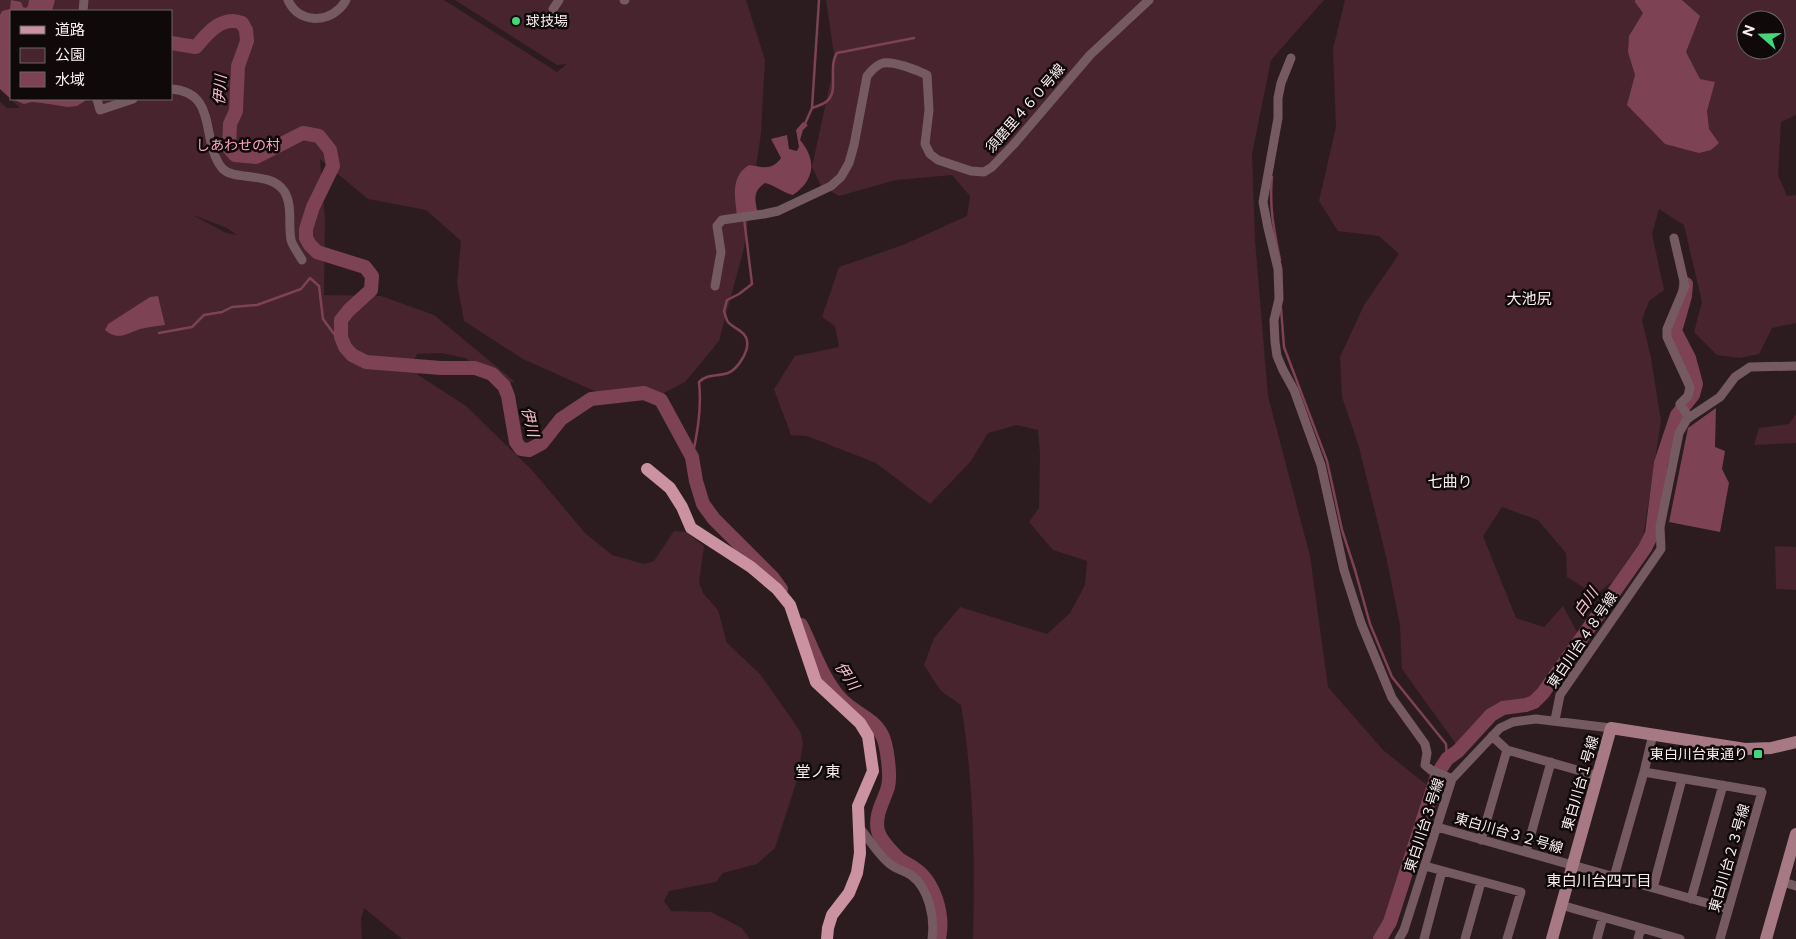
<svg xmlns="http://www.w3.org/2000/svg" width="1796" height="939" font-family="'Public Sans','Noto Sans JP',sans-serif">
	<style>
		.green { fill: #47242e; fill-rule: evenodd }
		.water { fill: #7d4254 }
		.lines { fill: none; stroke-linecap: round; stroke-linejoin: round }
		.stream { stroke: #7d4254; stroke-width: 2.5 }
		.river { stroke: #7d4254; stroke-width: 14 }
		.street { stroke: #765a61; stroke-width: 9 }
		.secondary { stroke: #a67985; stroke-width: 12 }
		.primary { stroke: #cb92a1; stroke-width: 12 }
		.poi-dot { fill: #44d77a; stroke: #10090a; stroke-width: 2 }
		.labels { text-anchor: middle; stroke-width: 5; stroke-linejoin: round; paint-order: stroke }
		.poi-label { font-size: 14px; fill: #faeef1; stroke: #10090a; text-anchor: start }
		.street-label { font-size: 14px; fill: #faeef1; stroke: #10090a }
		.park-label { font-size: 14px; fill: #fda0ba; stroke: #10090a }
		.water-label { font-size: 15px; font-style: italic; fill: #fac1cf; stroke: #10090a }
		.neighbourhood-label { font-size: 15px; fill: #faeef1; stroke: #10090a }
	</style>
	<rect width="100%" height="100%" fill="#2c1c20"/>
	<path class="green" d="M0 0H444L557 72 567 64 557 65 455 0H746L765 60 761 133 744 248 719 341 685 382 650 400 608 397 523 359 464 321 457 283 461 241 426 210 368 199 320 159 325 221 324 295 381 296 434 315 515 382 503 383 465 358 441 353 417 354 412 365 418 375 466 406 531 469 585 533 612 555 644 564 654 561 674 531 686 532 704 546 699 582 703 593 718 610 727 643 760 674 800 731 803 742 798 777 775 848 757 864 723 873 716 882 669 891 664 901 671 911 711 912 742 928 750 939H402L364 908 361 919 362 939H0V102L7 108H20L0 89ZM11 11H171V99H11ZM193 215 227 228 237 235 226 233Z
		M826 0H1324L1271 60 1252 154 1255 240 1268 396 1310 556 1328 687 1383 750 1428 786 1386 924 1377 939H973C975 861 974 782 961 705L941 691 924 665 934 638 960 607 1047 634 1070 613 1085 585 1087 561 1053 550 1029 522 1039 508 1040 454 1038 430 1017 425 988 433 971 461 930 504 876 463 807 436 791 435 774 389 795 356 839 347 835 326 822 317 839 267 903 245 967 216 970 196 952 175 896 180 839 196 821 186 812 167 835 61Z
		M1345 0H1796V115L1781 122 1778 175 1787 196 1796 195V323L1772 328 1759 354 1740 358 1717 355 1694 332 1702 302 1684 225 1659 209 1652 234 1664 290 1649 301 1642 320 1651 358 1661 421 1643 538 1613 581 1595 595 1567 577 1566 553 1538 520 1502 507 1483 536 1516 618 1544 627 1563 606 1578 634 1532 697 1494 705 1471 731 1456 744 1402 669 1400 625 1386 556 1359 447 1342 397 1340 357 1364 305 1399 254 1379 236 1338 231 1319 201 1336 127 1333 49ZM1746 20H1776V50H1746Z
		M1796 414V443L1754 445 1759 428 1789 424Z
		M1775 546 1796 547V590L1776 589Z"/>
	<path class="water" d="M11 0 21 2 23 7 26 8 28 6 29 0H55L52 11H11V99L0 89V15L2 11 10 9Z
		M1635 0H1682L1700 16 1686 52 1700 79 1715 82 1707 111 1709 129 1719 143 1711 150 1699 153 1665 144 1627 105 1635 75 1628 52 1629 36 1643 13 1635 2Z
		M12 99H88L77 106 68 107 42 103 32 102 24 104Z
		M803 122 808 125 803 130 800 140C817 160 815 180 793 195 783 193 775 185 765 183 752 191 755 201 758 214L737 216C735 197 730 177 749 165 762 167 772 171 781 158L771 139 787 135 789 149 797 151 799 147 796 130Z
		M158 296 165 325C157 326 148 327 140 329 126 334 118 341 105 330L108 324 150 297Z
		M1716 408 1715 447 1725 451 1722 469 1729 483 1720 532 1669 522 1688 428Z"/>
	<g class="lines">
		<path class="stream" d="M812 108 819 0
			M804 126 812 108C817 106 826 104 829 99 838 89 828 66 837 53L914 38
			M1272 177C1269 207 1274 230 1280 260
			M1281 308 1284 347 1327 461 1342 530 1355 570 1370 624 1392 677 1446 744 1447 759
			M159 333 192 327 204 315 222 312 232 307 257 305 301 289 310 278 319 286 323 319 334 334 341 337
			M692 457C698 432 702 408 699 382 708 373 717 377 728 373 738 369 749 351 747 341 746 331 734 329 728 322 726 319 725 314 724 311L727 300 739 294 752 284 744 218"/>
		<path class="river" d="M171 43 196 47C208 32 223 15 242 23L246 30 247 41 238 66 236 111 230 124 229 148 235 155 256 157 303 133 319 136 330 150 333 166 313 207 306 229V238L310 245 317 252 365 267 372 276 371 290 349 310 341 320V337L345 347 352 355 366 362 441 368H475L492 374 504 386 508 396 516 442 521 449 529 450 542 443 561 419 591 399 644 393 661 400 692 457 696 481 703 504 714 519 773 578 781 589
			M801 625C813 649 822 678 840 698 853 713 873 717 882 735 887 744 891 776 888 787 884 801 874 815 878 831 880 839 892 852 898 858 902 862 909 864 914 868 935 882 944 915 939 939
			M1380 939 1390 922 1438 773 1447 759 1458 751 1491 715 1503 708 1526 705 1534 702 1543 693 1645 548 1652 534 1661 463 1677 415 1693 395 1696 384 1689 358 1675 331 1685 296 1686 284"/>
		<path class="street" d="M288 0C299 26 334 23 346 0
			M624 0H625
			M553 9 559 0
			M83 11 84 0
			M1291 58 1281 83 1278 98V118L1263 202 1268 228 1278 269 1279 299 1274 320 1275 342 1277 356 1283 370 1294 390 1321 465 1344 570 1361 623 1392 698 1425 744 1427 753 1425 765 1431 770 1452 779
			M171 89C219 92 200 141 222 168 234 182 269 170 284 191 293 205 288 225 291 240 293 247 299 254 302 260
			M97 99 100 110 133 99
			M1674 238 1685 286 1667 329V337L1690 387 1688 396 1680 404 1689 418
			M715 286 721 252 717 226 722 220 764 214 778 211 831 186 841 177 849 163 854 145 867 76C871 71 876 65 883 63 894 61 917 70 927 75L929 110 925 144 930 154 938 160 971 171 984 172 992 167 1014 144 1090 55 1149 0
			M1555 720 1560 695 1661 549 1660 527 1679 433 1687 419 1720 397 1735 377 1750 367 1796 366
			M1653 734 1644 772 1762 792 1720 939
			M1492 736 1507 750 1598 776
			M1437 827 1728 909
			M860 828C869 839 879 856 890 864 896 869 904 871 911 875 929 888 935 918 932 939
			M1481 840 1507 750
			M1526 852 1551 762
			M1425 866 1521 892 1507 939
			M1614 877 1644 772
			M1783 882 1796 886
			M1653 888 1682 779
			M1691 899 1723 785
			M1561 905 1680 939
			M1399 939 1404 930 1452 779 1500 728 1513 722 1536 719 1611 728
			M1424 939 1442 871
			M1465 939 1481 882
			M1597 939 1603 917
			M1638 939 1641 928"/>
		<path class="secondary" d="M1552 939 1611 728 1745 749 1771 748 1796 742
			M1766 939 1796 834"/>
		<path class="primary" d="M647 469 670 488 682 507 691 528 751 567 777 589 790 605 816 682 860 723 868 736 873 771 858 806 860 853 857 873 849 893 832 915 828 928 827 939"/>
	</g>
	<g class="poi-dot">
		<circle cx="516" cy="21" r="5"/>
		<rect x="1753" y="749" width="10" height="10" rx="2.5"/>
	</g>
	<g class="labels">
		<g class="poi-label">
			<text x="526" y="26">球技場</text>
			<text x="1748" y="759" text-anchor="end">東白川台東通り</text>
		</g>
		<g class="street-label">
			<text transform="translate(1025 108) rotate(-49)" y="5">須磨里４６０号線</text>
			<text transform="translate(1582 640) rotate(-56)" y="5">東白川台４８号線</text>
			<text transform="translate(1580 783) rotate(-74)" y="5">東白川台１号線</text>
			<text transform="translate(1424 825) rotate(-72)" y="5">東白川台３号線</text>
			<text transform="translate(1509 833) rotate(16)" y="5">東白川台３２号線</text>
			<text transform="translate(1729 858) rotate(-74)" y="5">東白川台２３号線</text>
		</g>
		<g class="park-label">
			<text x="238" y="150">しあわせの村</text>
		</g>
		<g class="water-label">
			<text transform="translate(220 90) rotate(-86)" y="5">伊川</text>
			<text transform="translate(530 422) rotate(77)" y="5">伊川</text>
			<text transform="translate(1586 602) rotate(-55)" y="5">白川</text>
			<text transform="translate(847 676) rotate(56)" y="5">伊川</text>
		</g>
		<g class="neighbourhood-label">
			<text x="1529" y="304">大池尻</text>
			<text x="1450" y="487">七曲り</text>
			<text x="818" y="777">堂ノ東</text>
			<text x="1599" y="886">東白川台四丁目</text>
		</g>
	</g>
	<rect x="10" y="10" width="162" height="90" fill="#10090a" stroke="#6e6566"/>
	<rect x="20" y="26" width="25" height="8" fill="#cb92a1" stroke="#6e6566"/>
	<text x="55" y="35" font-size="15" fill="#faeef1">道路</text>
	<rect x="20" y="48" width="25" height="15" fill="#47242e" stroke="#6e6566"/>
	<text x="55" y="60" font-size="15" fill="#faeef1">公園</text>
	<rect x="20" y="72" width="25" height="15" fill="#7d4254" stroke="#6e6566"/>
	<text x="55" y="85" font-size="15" fill="#faeef1">水域</text>
	<g transform="translate(1761 35) rotate(290)"><circle r="24" fill="#10090a" stroke="#6e6566"/>
	<path d="M0-4L9 19L0 12L-9 19Z" fill="#44d77a"/>
	<text y="-8" font-size="14" font-weight="bold" text-anchor="middle" fill="#faeef1">N</text>
	</g>
</svg>
